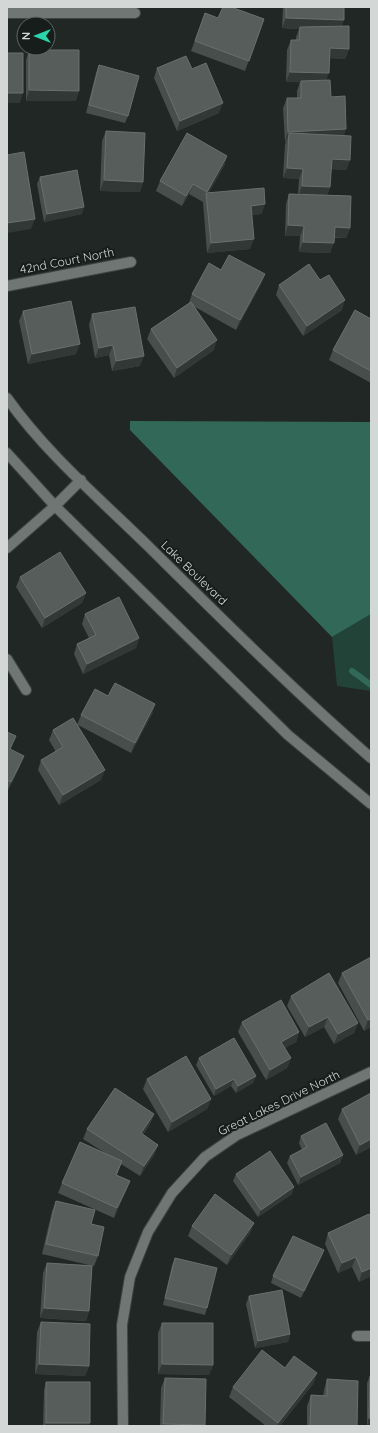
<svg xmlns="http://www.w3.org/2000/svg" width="378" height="1433" font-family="Quicksand,sans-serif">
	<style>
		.green { fill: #214338 }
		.water { fill: #326858 }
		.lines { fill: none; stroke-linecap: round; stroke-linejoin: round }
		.stream { stroke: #326858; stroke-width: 6 }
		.minor-casing { stroke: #3e4442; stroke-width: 12 }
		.tertiary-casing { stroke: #3e4442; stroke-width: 12 }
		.minor { stroke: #6f7674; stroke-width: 10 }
		.tertiary { stroke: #6f7674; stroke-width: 10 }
		.wall { fill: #484e4b }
		.shaded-wall { fill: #323835 }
		.building { fill: #565d5a; stroke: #6a706d }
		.labels { text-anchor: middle; stroke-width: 4; stroke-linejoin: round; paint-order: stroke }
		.street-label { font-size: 12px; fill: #d3d7d5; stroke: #171d1b }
	</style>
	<rect width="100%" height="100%" fill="#212724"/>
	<path class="green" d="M371 614V691L337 686 332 637Z"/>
	<path class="water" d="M130 421 371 422V614L332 637 130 430Z"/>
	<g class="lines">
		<path class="stream" d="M352 671 371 685"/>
		<defs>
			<path id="minor" d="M7 13H135
				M7 286 131 262
				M7 659 26 690
				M357 1336H371
				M123 1426 122 1325 130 1277 148 1232 172 1193 205 1157 237 1135 371 1072"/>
			<path id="tertiary" d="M7 398C46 453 99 498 147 545 221 618 293 690 371 758
				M7 453 55 506 288 735 371 804
				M7 548 55 506 81 480"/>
		</defs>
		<use href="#minor" class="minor-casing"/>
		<use href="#tertiary" class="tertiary-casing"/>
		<use href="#minor" class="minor"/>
		<use href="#tertiary" class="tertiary"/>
	</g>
	<path class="wall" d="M283 7H344L342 26 349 49 345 59 329 58 326 80 331 97 344 136 350 160 346 170 331 169 330 187 327 195 350 228 346 238H334L330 253 299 252 300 236H285L286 204 289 194H298L299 179 283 178 285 144 286 142H285L283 108 287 98H297V91L300 82H286L287 50 291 40H296V37L299 29 282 28Z
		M205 13 218 18 264 19 245 71 191 51Z
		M29 50 76 101H26V60Z
		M99 65 128 116 125 123 86 113 96 73Z
		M157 68 192 69 219 113 177 131 154 78Z
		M106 131 143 182 140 192 100 191 102 141Z
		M227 156 224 166 209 192 262 214 252 215 250 249 207 253 203 202 189 194 182 206 156 191 160 181Z
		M40 177 82 214 44 222 37 184Z
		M221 270 265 274 261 284 236 330 195 307 214 350 174 378 147 339 151 329 189 303 192 294Z
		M320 280 342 310 303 336 276 295 279 285Z
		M23 311 76 354 28 364 19 321Z
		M92 314 140 366 112 371 109 355 95 358 89 325Z
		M371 319V383L329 360 333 350Z
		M20 577 86 593 82 603 42 628 16 587Z
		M85 614 139 638 136 648 83 674 74 654 77 644 89 638 82 624Z
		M108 696 155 704 152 714 131 753 78 725 101 780 59 805 38 770 41 760 56 752 49 740 53 730 77 725 81 715Z
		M7 732 12 746 10 749 20 766 7 792Z
		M371 957V1027L364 1031 338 983 342 973Z
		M291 996 358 1023 354 1033 334 1044 324 1027 305 1037 287 1006Z
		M242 1022 299 1032 296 1042 285 1048 291 1058 287 1068 266 1080 238 1032Z
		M199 1058 256 1076 253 1083 236 1093 231 1086 214 1096 196 1065Z
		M147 1079 211 1099 207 1109 168 1132 143 1089Z
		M371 1093V1147L356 1155 338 1119 342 1109Z
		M154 1114 150 1124 143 1135 158 1145 154 1155 140 1176 121 1164 117 1175 130 1181 126 1191 114 1218 58 1193 62 1183 105 1153 83 1139 87 1129Z
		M301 1136 343 1155 340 1163 298 1185 287 1163 290 1156 302 1150 299 1143Z
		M236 1174 292 1194 258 1217 233 1181Z
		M56 1201 91 1224 98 1256 94 1266H92L89 1311 86 1321 40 1318 43 1273 47 1263 89 1265 42 1254 52 1211Z
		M369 1214 371 1276 359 1282 352 1267 338 1273 325 1244 328 1233Z
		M254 1223 250 1233 227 1265 188 1236 192 1226Z
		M324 1250 321 1258 301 1298 271 1283 273 1276Z
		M175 1258 207 1308 205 1315 163 1305 172 1265Z
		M249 1296 290 1334 288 1342 255 1348 246 1304Z
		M41 1322 89 1366 85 1376 35 1374 37 1332Z
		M162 1323 213 1365 209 1375 158 1374V1333Z
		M285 1368 317 1373 313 1384 280 1426H266L229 1397 233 1387Z
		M370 1376 371 1426H367V1383Z
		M165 1378 205 1425 204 1426H160L161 1388Z
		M327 1379 357 1426H307V1406L311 1395 323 1396 324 1390Z
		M46 1382 89 1426H43L44 1390Z"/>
	<path class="shaded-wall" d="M286 18 344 20 340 30 300 27 299 29 282 28Z
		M330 48 349 49 345 59 326 58Z
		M290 72 329 73 325 83 286 82Z
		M29 90 79 91 76 101H26Z
		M7 93H23L20 103H7Z
		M223 103 219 113 177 131 180 121Z
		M346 129 343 139 289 133 286 142H285L288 132Z
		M227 156 224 166 207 196 206 193Z
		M332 159 350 160 346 170 328 169Z
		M287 168 303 169 299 179 283 178Z
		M104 180 143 182 140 192 100 191Z
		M193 184 189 194 182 206 186 196Z
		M302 186 330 187 326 197 298 196Z
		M265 204 262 214 247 216 251 206Z
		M84 207 82 214 44 222 47 214Z
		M35 219 31 229 7 233V223Z
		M288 225 304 226 300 236H285Z
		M335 227 350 228 346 238 331 237Z
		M254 239 250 249 207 253 211 243Z
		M303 242 334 243 330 253 299 252Z
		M265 274 261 284 236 330 240 320Z
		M345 300 342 310 303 336 307 326Z
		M217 340 214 350 174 378 177 368Z
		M80 344 76 354 28 364 32 354Z
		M113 345 109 355 95 358 99 348Z
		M144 356 140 366 112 371 116 361Z
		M86 593 82 603 42 628 45 618Z
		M139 638 136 648 83 674 87 664Z
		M155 704 152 714 131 753 135 743Z
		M24 756 20 766 7 792 11 782Z
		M105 770 101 780 59 805 63 795Z
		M328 1017 324 1027 305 1037 309 1027Z
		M371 1019V1027L364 1031 368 1020Z
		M358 1023 354 1033 334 1044 338 1034Z
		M299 1032 296 1042 278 1052 281 1042Z
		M291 1058 287 1068 266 1080 270 1070Z
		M256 1076 253 1083 236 1093 238 1086Z
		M234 1079 231 1086 214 1096 216 1089Z
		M211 1099 207 1109 168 1132 172 1122Z
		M154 1114 150 1124 137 1143 141 1133Z
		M371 1139V1147L356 1155 360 1145Z
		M158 1145 154 1155 140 1176 144 1166Z
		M343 1155 340 1163 298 1185 301 1177Z
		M130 1181 126 1191 114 1218 117 1208Z
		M294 1187 292 1194 258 1217 261 1210Z
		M254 1223 250 1233 227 1265 231 1255Z
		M324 1250 321 1258 301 1298 304 1291Z
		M356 1257 352 1267 338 1273 342 1263Z
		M371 1268V1276L359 1282 362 1272Z
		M44 1308 89 1311 86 1321 40 1318Z
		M290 1334 288 1342 255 1348 258 1341Z
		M39 1364 89 1366 85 1376 35 1374Z
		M162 1364 213 1365 209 1375 158 1374Z
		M317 1373 313 1384 280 1426H277L278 1423Z
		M369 1418H371V1426H367Z
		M46 1423H90L89 1426H45Z
		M163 1424 205 1425 204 1426H163Z"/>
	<path class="building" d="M223 7H231L264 19 249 61 195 41 205 13 218 18Z
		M286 7H344V20L286 18Z
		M349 26V49L330 48 329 73 290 72 291 40H299L300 27Z
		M29 50H79V91L29 90Z
		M7 53H23V93H7Z
		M186 56 192 69 206 63 223 103 180 121 157 68Z
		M99 65 139 76 128 116 89 105Z
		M330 80 331 97 345 96 346 129 288 132 287 98H301V81Z
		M106 131 145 133 143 182 104 180Z
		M187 133 227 156 207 192 193 184 186 196 160 181Z
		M289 133 351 136 350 160 332 159 330 187 302 186 303 169 287 168Z
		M24 152 35 219 7 223V155Z
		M77 170 84 207 47 214 40 177Z
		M264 188 265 204 251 206 254 239 211 243 206 193Z
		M289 194 351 196 350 228 335 227 334 243 303 242 304 226 288 225Z
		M229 255 265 274 240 320 192 294 209 263 221 270Z
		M309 264 320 280 329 275 345 300 307 326 279 285Z
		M71 301 80 344 32 354 23 311Z
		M191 302 217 340 177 368 151 329Z
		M135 307 144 356 116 361 113 345 99 348 92 314Z
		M355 310 371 319V371L333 350Z
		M60 552 86 593 45 618 20 577Z
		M119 597 139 638 87 664 77 644 96 635 85 614Z
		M115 683 155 704 135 743 81 715 95 689 108 696Z
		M73 718 105 770 63 795 41 760 63 747 53 730Z
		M7 732 16 736 10 749 24 756 11 782 7 780Z
		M371 957V1019L368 1020 342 973Z
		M329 973 358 1023 338 1034 328 1017 309 1027 291 996Z
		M281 1000 299 1032 281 1042 291 1058 270 1070 242 1022Z
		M234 1038 256 1076 238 1086 234 1079 216 1089 199 1058Z
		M186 1056 211 1099 172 1122 147 1079Z
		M115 1088 154 1114 141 1133 158 1145 144 1166 87 1129Z
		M371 1093V1139L360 1145 342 1109Z
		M326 1123 343 1155 301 1177 290 1156 307 1147 301 1136Z
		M80 1142 122 1161 116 1175 130 1181 117 1208 62 1183Z
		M270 1151 294 1187 261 1210 236 1174Z
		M215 1194 254 1223 231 1255 192 1226Z
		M56 1201 95 1210 91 1224 104 1227 98 1256 46 1244Z
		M369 1214 371 1218V1268L362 1272 356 1257 342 1263 328 1233Z
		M293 1236 324 1250 304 1291 273 1276Z
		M175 1258 217 1268 207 1308 165 1298Z
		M47 1263 92 1266 89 1311 44 1308Z
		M282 1290 290 1334 258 1341 249 1296Z
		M41 1322 90 1324 89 1366 39 1364Z
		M162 1323H213V1365L162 1364Z
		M262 1350 285 1368 294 1356 317 1373 278 1423 233 1387Z
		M370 1376H371V1418H369Z
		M165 1378 206 1379 205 1425 163 1424Z
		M327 1379 358 1381 357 1426H310L311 1395 327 1396Z
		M46 1382H90V1423H46Z"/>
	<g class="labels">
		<g class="street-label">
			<text transform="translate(67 261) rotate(-11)" y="4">42nd Court North</text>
			<text transform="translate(194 573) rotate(44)" y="4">Lake Boulevard</text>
			<text transform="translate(279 1103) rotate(-26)" y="4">Great Lakes Drive North</text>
		</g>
	</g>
	<rect width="378" height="1433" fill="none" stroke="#d3d7d5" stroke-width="16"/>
	<g transform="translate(36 36) rotate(270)"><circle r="19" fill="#171d1b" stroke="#626765"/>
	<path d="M0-3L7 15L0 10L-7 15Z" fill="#2ad5ac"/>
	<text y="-6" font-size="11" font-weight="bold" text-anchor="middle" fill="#d3d7d5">N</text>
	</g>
</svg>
